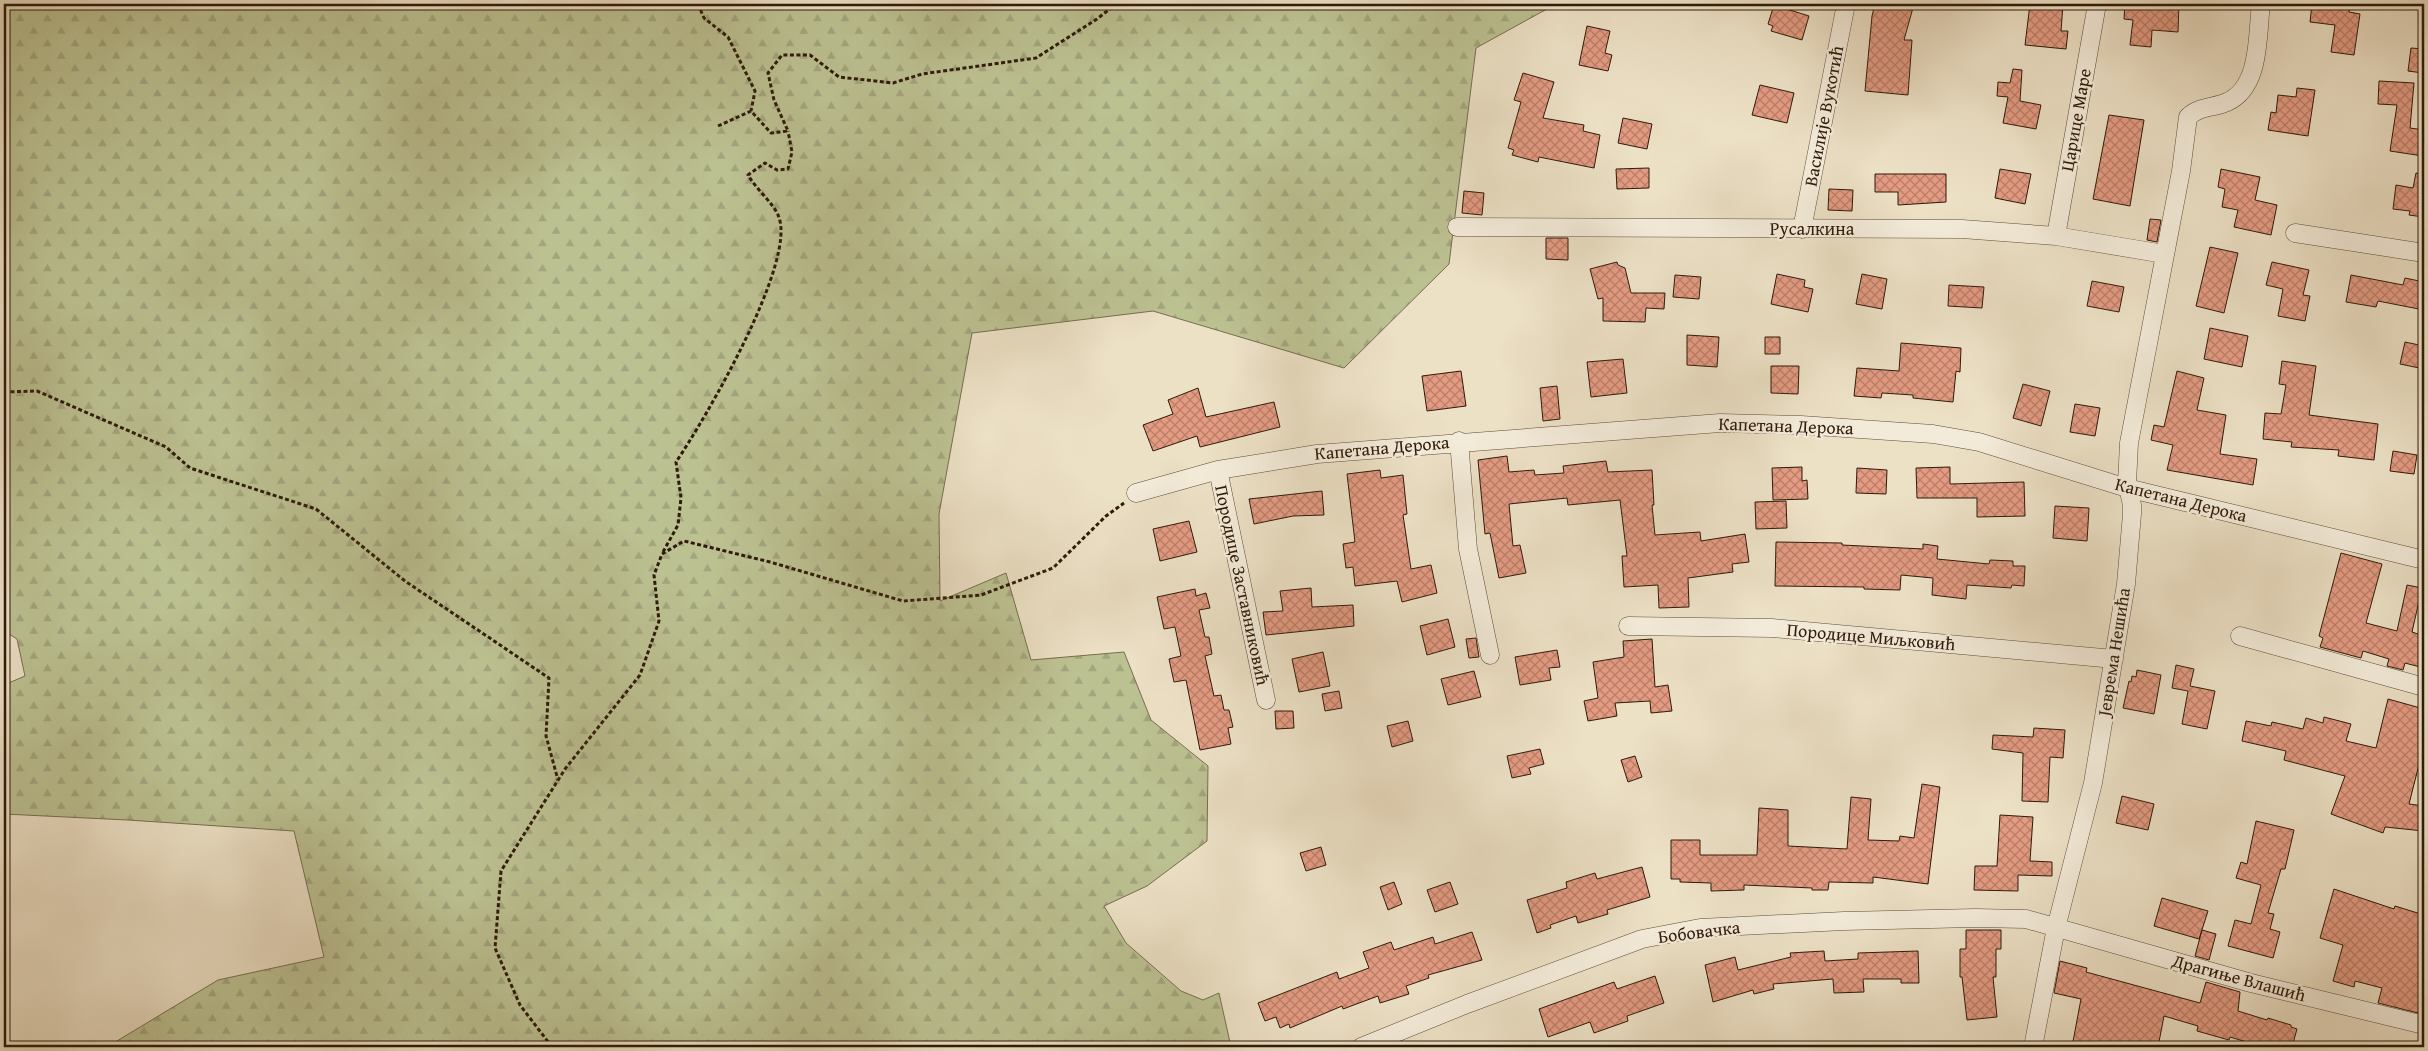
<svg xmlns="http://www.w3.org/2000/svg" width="2428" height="1051" font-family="'Gentium Book Plus',serif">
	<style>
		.forest { fill: url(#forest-firs); stroke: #766e4e }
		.building { fill: url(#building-cross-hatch); stroke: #2f1a09 }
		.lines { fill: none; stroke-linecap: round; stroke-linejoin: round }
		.street-casing { stroke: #5e4c38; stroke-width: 19 }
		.path { stroke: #2f1a09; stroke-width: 3; stroke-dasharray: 4 2.5; stroke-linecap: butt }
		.street { stroke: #f3ebd9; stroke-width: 18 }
		.labels { text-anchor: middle; stroke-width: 4.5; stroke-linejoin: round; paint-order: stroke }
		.street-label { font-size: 18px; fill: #2f1a09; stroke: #f3ebd9 }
	</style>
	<defs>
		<pattern id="forest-firs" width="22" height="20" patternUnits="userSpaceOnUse" patternTransform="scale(1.25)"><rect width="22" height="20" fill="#bcc192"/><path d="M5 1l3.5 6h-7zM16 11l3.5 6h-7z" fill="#a2a57d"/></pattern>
		<pattern id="building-cross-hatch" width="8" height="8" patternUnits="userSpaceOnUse" patternTransform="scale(1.25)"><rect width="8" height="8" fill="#e49b82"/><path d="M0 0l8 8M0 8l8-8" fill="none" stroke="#b97e69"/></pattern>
	</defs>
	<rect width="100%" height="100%" fill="#ece0c5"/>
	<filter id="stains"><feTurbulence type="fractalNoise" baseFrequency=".004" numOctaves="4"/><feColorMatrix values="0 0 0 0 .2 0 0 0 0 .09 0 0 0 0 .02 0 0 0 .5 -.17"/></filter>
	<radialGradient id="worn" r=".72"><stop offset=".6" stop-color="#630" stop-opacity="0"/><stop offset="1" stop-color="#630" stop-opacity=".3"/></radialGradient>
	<path class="forest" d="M4 4H1556L1476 48 1449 264 1344 368 1153 311 972 333 939 514 940 601 1006 573 1031 660 1124 652 1151 720 1208 766 1207 841 1147 886 1104 906 1126 943 1181 991 1203 1000 1219 993 1231 1047H107L218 980 324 957 294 831 128 820 4 814V685L25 676 17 639 4 631Z"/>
	<path class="building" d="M1875 4H1914L1904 40H1912L1908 95 1865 91 1872 16Z
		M2030 4H2063L2061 31H2068L2066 49 2025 45Z
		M2125 4H2179L2178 32 2152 30 2151 47 2130 45 2133 20 2124 19Z
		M2312 4 2333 6 2334 4H2350L2349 12 2360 14 2354 55 2331 52 2335 25 2310 22Z
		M1774 5 1809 16 1802 40 1771 31 1773 26 1768 24Z
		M1587 26 1610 31 1605 53 1612 55 1608 71 1579 65Z
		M2411 48 2424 49 2423 73 2408 71Z
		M2013 69 2022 70 2020 101 2041 105 2036 129 2003 123 2008 97 1997 96 1998 82 2010 83Z
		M1523 73 1554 82 1543 118 1584 125 1583 131 1600 135 1594 168 1539 157 1538 162 1512 155 1514 150 1508 148 1521 102 1514 100Z
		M2379 81 2414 83 2410 128 2424 130 2423 156 2390 151 2397 105 2378 104Z
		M1760 85 1794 93 1787 123 1752 115Z
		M2297 88 2315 90 2308 136 2268 130 2271 112 2276 113 2278 95 2296 97Z
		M2109 115 2144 120 2130 206 2093 199Z
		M1623 118 1652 124 1647 149 1618 143Z
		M1649 168V188L1617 189 1616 169Z
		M2000 169 2031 174 2025 204 1995 198Z
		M2221 169 2260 177 2255 200 2277 205 2271 235 2234 227 2238 210 2222 207 2225 189 2218 187Z
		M2416 173 2424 175 2423 217 2409 215 2410 211 2393 209 2396 185 2413 188Z
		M1875 174H1946V202L1898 205V192H1875Z
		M1829 189 1853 190 1852 211 1828 210Z
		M1464 191 1484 193 1482 215 1462 213Z
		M2150 219 2161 220 2157 242 2147 240Z
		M1546 238H1568V260L1546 259Z
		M2210 247 2238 253 2224 313 2196 306Z
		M1617 262 1618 265 1625 268 1631 293H1665L1664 309 1646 308 1645 322 1603 321V298L1598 299 1590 269Z
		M2272 262 2309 270 2303 295 2310 296 2305 321 2278 316 2283 289 2266 285Z
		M1777 274 1805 280 1804 287 1813 289 1808 312 1771 304Z
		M1862 274 1887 279 1882 309 1856 304Z
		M1675 275 1701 277 1699 299 1673 297Z
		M2351 275 2403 285 2405 278 2424 282V310L2378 301 2376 307 2346 302Z
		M2092 281 2124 287 2119 312 2087 306Z
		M1949 285 1984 287 1982 308 1948 306Z
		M2210 328 2248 336 2242 367 2204 359Z
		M1687 335 1719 337 1717 367 1687 365Z
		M1765 337H1780V354H1765Z
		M2405 342 2424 346V369L2400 364Z
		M1901 343 1961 348 1960 372 1956 371 1953 402 1913 398V395L1882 393 1881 398 1854 396 1857 368 1899 371Z
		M1623 359 1627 393 1591 397 1587 362Z
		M2282 361 2316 366 2309 415 2378 424 2374 460 2338 456 2339 450 2291 447 2292 442 2263 439 2265 413 2281 414 2286 385 2279 384Z
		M1771 366H1799L1798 394 1771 393Z
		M1461 371 1466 406 1427 411 1422 376Z
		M2177 371 2204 378 2197 410 2226 415 2220 454 2257 459 2253 485 2167 470 2173 445 2151 440 2154 425 2164 427Z
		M2023 384 2050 391 2041 426 2013 418Z
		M1557 386 1560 419 1543 421 1540 388Z
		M1198 388 1206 417 1274 402 1280 427 1200 447 1197 436 1153 451 1143 425 1173 414 1168 400Z
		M2075 404 2100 408 2095 436 2070 432Z
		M2393 451 2417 455 2414 474 2390 471Z
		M1507 456 1509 472 1534 470 1535 475 1564 473 1563 466 1606 461 1608 472 1652 470 1654 505H1652L1655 535 1700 532 1701 541 1745 534 1749 562 1732 564 1733 572 1688 578 1689 607 1659 608 1658 585 1624 587 1622 556H1627L1620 500 1568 505 1567 498 1509 504 1513 546 1520 545 1526 573 1499 578 1490 533 1485 534 1478 460Z
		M1802 467V481L1807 480 1808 499 1773 500 1772 468Z
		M1950 467V484L2024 482 2025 516 1977 517V498H1917L1916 468Z
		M1857 468 1887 470 1886 494 1856 493Z
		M1380 470 1381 478 1403 475 1407 514 1403 515 1411 569 1431 565 1437 593 1402 602 1397 581 1355 586 1353 567 1346 568 1343 544 1355 542 1347 474Z
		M1322 491 1324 515 1293 516 1254 524 1249 499Z
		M1786 501 1787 528 1756 529 1755 502Z
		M2055 506 2089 508 2087 541 2053 538Z
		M1189 521 1197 552 1160 561 1153 529Z
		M1776 542 1842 543V545L1923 549V544L1938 546 1937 559 1989 564 1990 560 2013 561V566H2025L2024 586 2012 585 2011 588 1967 585 1966 599 1932 595 1933 578 1901 575 1900 590 1864 589V587L1775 586Z
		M2341 553 2382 564 2366 623 2397 631 2407 585 2422 588 2412 632 2424 636V668L2405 663 2403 670 2387 666 2389 659 2363 651 2361 658 2320 647 2323 638 2319 636Z
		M1311 588 1312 607 1353 605 1354 626 1266 635 1263 612 1283 611 1280 591Z
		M1195 589 1196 596 1206 593 1210 608 1199 610 1205 637H1209L1212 654 1205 656 1214 696 1221 695 1224 710H1229L1233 727 1228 728 1231 744 1200 750 1186 680 1174 682 1169 659 1181 656 1175 627 1164 629 1157 597Z
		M1448 619 1455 647 1427 655 1420 626Z
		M1476 638 1479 657 1469 658 1466 639Z
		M1652 639 1655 687 1668 685 1672 711 1651 713 1650 701 1615 703 1617 716 1588 721 1584 701 1598 698 1593 662 1624 657 1623 641Z
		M1557 650 1560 667 1549 668 1551 680 1520 685 1515 657Z
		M1323 652 1330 686 1299 692 1292 659Z
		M2176 665 2194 669 2190 686 2215 691 2207 729 2182 724 2188 691 2172 688Z
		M2137 670 2161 675 2154 714 2123 708 2129 681 2131 682 2132 676 2136 677Z
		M1474 671 1481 697 1448 705 1441 679Z
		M1339 691 1342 708 1325 711 1322 694Z
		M2388 699 2424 709V745L2409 804 2424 806V831L2385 827 2383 833 2331 814 2345 776 2284 760 2286 751 2242 741 2246 721 2271 726 2272 722 2303 729 2306 718 2323 723 2324 717 2351 724 2346 741 2376 748Z
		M1275 711H1293L1294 728 1276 729Z
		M1408 721 1413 741 1392 747 1387 726Z
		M2034 728 2065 730 2063 758 2050 757 2048 802 2022 801 2023 753 1992 749 1993 735 2033 737Z
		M1540 749 1544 764 1529 768 1531 774 1512 778 1507 756Z
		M1635 756 1642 777 1628 782 1621 760Z
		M1922 784 1940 787 1928 884 1873 877V883L1829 882 1828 890H1812V888L1744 885V890L1711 891V883L1680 882V879H1671V840H1700V855H1757L1759 808 1788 810V846L1847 849 1851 797 1871 799 1868 840 1899 841 1900 836 1914 838Z
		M2122 796 2154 804 2148 830 2116 823Z
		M2000 815 2033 817 2030 861 2052 862V876L2018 875V891L1974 890 1975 866H1997Z
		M2256 821 2294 830 2285 869H2281L2268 913 2274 914 2270 929 2280 932 2273 958 2228 946 2235 920 2251 924 2261 885 2236 878 2241 862 2247 864Z
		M1321 847 1326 865 1306 871 1300 853Z
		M1642 867 1650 897 1607 910 1608 914 1578 923 1576 916 1550 925 1551 928 1537 933 1527 900 1567 888 1566 882 1595 873 1597 879Z
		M1394 882 1402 904 1388 910 1380 887Z
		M1450 882 1458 904 1435 912 1427 890Z
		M2334 889 2394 909 2395 906 2424 915V997L2422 996 2418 1013 2378 1003 2382 988 2355 981 2354 987 2333 981 2343 945 2320 938Z
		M2162 898 2208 911 2199 939 2154 926Z
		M1966 930H2001V949H1996V977H1993L1997 1017 1967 1020 1962 977H1960V949H1966Z
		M2202 930 2216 934 2209 960 2195 956Z
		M1472 932 1482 960 1428 975 1429 978 1406 986 1409 994 1380 1003 1378 996 1343 1009 1342 1006 1290 1028 1289 1024 1280 1028 1276 1017 1265 1021 1258 1003 1337 972 1339 979 1369 968 1363 952 1391 942 1394 950 1433 937 1435 944Z
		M1824 951 1825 961 1858 959V953L1918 951 1919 983H1901V979H1863L1864 992 1834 993 1833 979 1773 984 1774 989 1754 994 1753 990 1713 1002 1705 965 1735 957 1738 970 1791 957 1790 953Z
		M2060 961 2087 968 2086 972 2200 1003 2206 982 2240 992 2238 1011 2267 1020 2268 1018 2291 1025V1027L2297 1029 2292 1047H2263L2230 1037 2229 1040 2197 1031 2198 1026 2164 1016 2158 1047H2072L2081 999 2054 993Z
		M1655 976 1664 1003 1627 1016 1628 1021 1594 1033 1590 1022 1548 1037 1539 1009 1614 982 1617 989Z"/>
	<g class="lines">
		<defs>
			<path id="street" d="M1457 227 1962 229 2056 236 2164 254
				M1802 229 1846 4
				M2295 233 2424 253
				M2056 236 2097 4
				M1459 441 1468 549 1490 655
				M1218 470 1266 700
				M1136 493 1218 470 1317 454 1720 423 1801 425 1933 434 1979 442 2127 488 2424 560
				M1628 626 1772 628 2114 659
				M2240 636 2424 687
				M1361 1047 1467 1004 1642 939 1700 928 1844 921 1975 918 2026 919 2251 983 2424 1025
				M2033 1047 2056 928 2093 783 2126 584 2132 514V505L2127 483 2129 443 2181 171 2188 117C2199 106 2214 108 2227 102 2261 87 2257 35 2261 4"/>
		</defs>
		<use href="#street" class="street-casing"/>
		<path class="path" d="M698 4 704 18 728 37 755 91 751 111
			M718 126 751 111 771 133 788 131 774 100 768 73 782 55H810L839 77 893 83 922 74 1036 58 1097 19 1116 4
			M4 392 37 391 166 447 190 468 316 509 405 581 549 678 546 736 558 780
			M663 552 678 525 681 498 676 462C704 421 799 259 778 215 773 203 756 189 748 175L765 163 777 170 788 169 792 152 788 131
			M552 1047 520 1005 495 948 501 871 565 769 640 675 659 621 654 575 662 554 684 541 770 562 903 601 981 595 1053 568 1106 516 1124 503"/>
		<use href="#street" class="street"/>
	</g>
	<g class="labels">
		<g class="street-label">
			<text transform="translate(1824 116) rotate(-79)" y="6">Василије Вукотић</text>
			<text transform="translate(2076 120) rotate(-80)" y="6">Царице Маре</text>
			<text x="1812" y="235">Русалкина</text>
			<text transform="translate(1786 426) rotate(2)" y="6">Капетана Дерока</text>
			<text transform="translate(1382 448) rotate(-5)" y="6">Капетана Дерока</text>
			<text transform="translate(2181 500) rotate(14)" y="6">Капетана Дерока</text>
			<text transform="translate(1242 585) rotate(78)" y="6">Породице Заставниковић</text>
			<text transform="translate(1871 637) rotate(5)" y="6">Породице Миљковић</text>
			<text transform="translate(2114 652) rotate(-81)" y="6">Јеврема Нешића</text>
			<text transform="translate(1699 932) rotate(-7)" y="6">Бобовачка</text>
			<text transform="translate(2239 978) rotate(15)" y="6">Драгиње Влашић</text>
		</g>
	</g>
	<rect width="2428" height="1051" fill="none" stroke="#ece0c5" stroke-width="20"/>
	<rect x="5" y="5" width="2418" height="1041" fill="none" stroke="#2f1a09" stroke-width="2.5"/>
	<rect x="10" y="10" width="2408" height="1031" fill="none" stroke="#2f1a09"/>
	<rect width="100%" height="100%" filter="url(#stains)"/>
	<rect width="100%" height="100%" fill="url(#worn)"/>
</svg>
